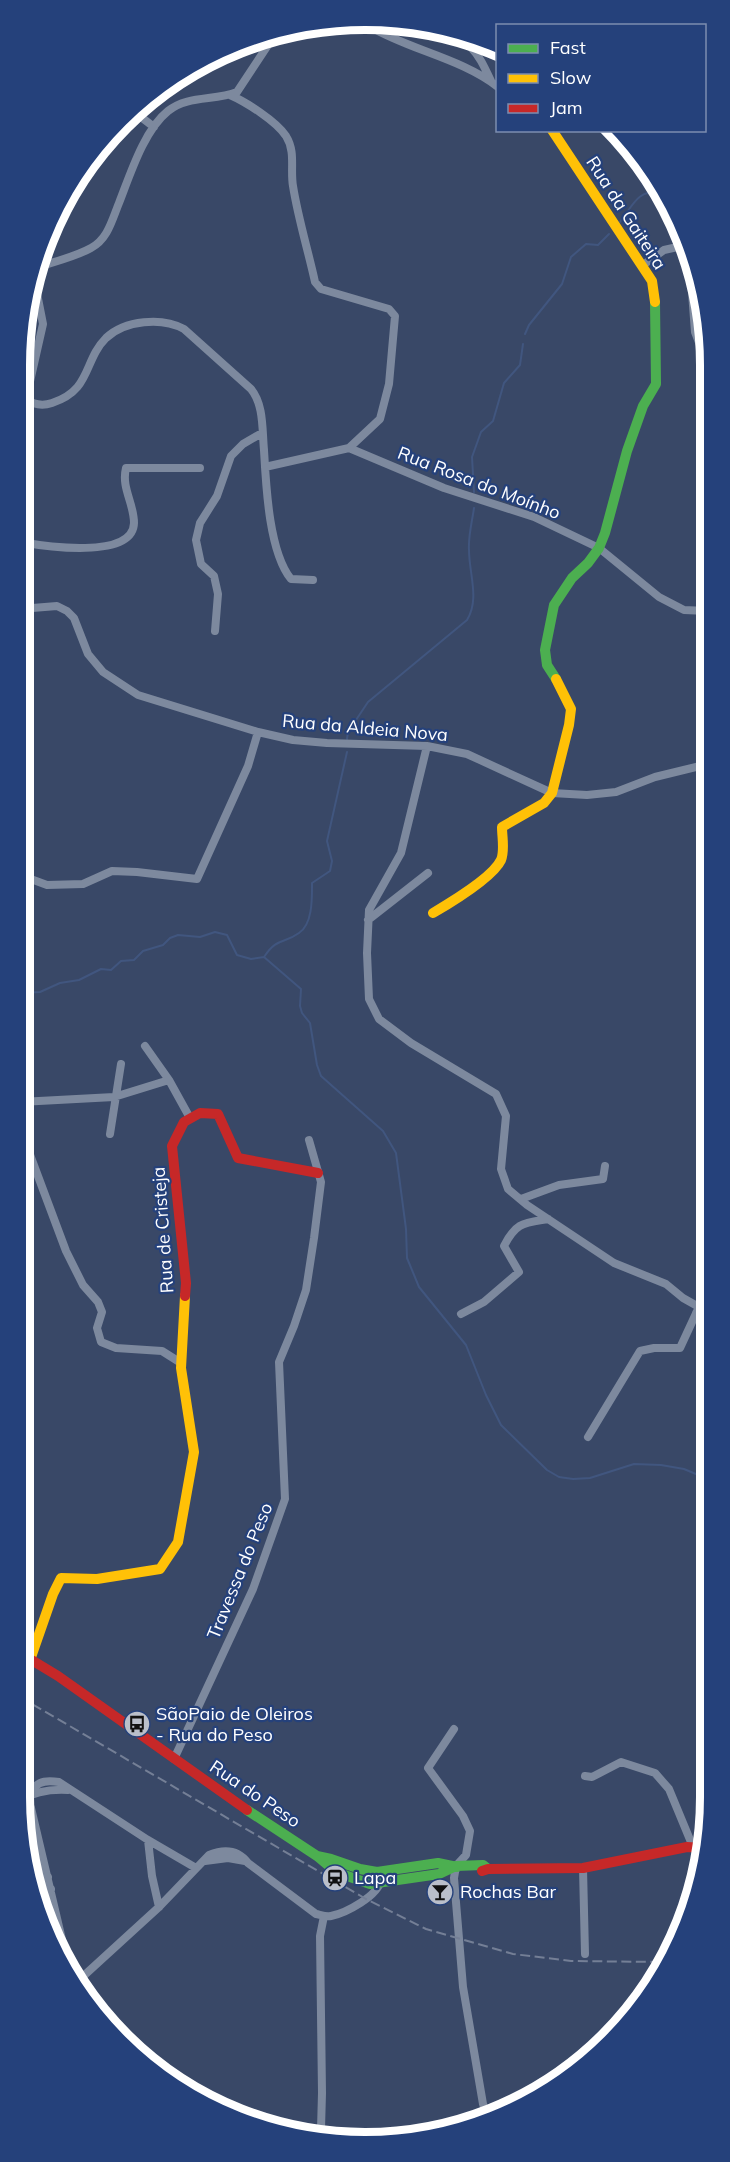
<svg xmlns="http://www.w3.org/2000/svg" width="730" height="2162" font-family="Mulish,sans-serif">
	<style>
		.lines { fill: none; stroke-linecap: round; stroke-linejoin: round }
		.stream { stroke: #41567f; stroke-width: 2 }
		.street { stroke: #7d899e; stroke-width: 8 }
		.fast { stroke: #4caf50; stroke-width: 10 }
		.slow { stroke: #ffc107; stroke-width: 10 }
		.jam { stroke: #c62828; stroke-width: 10 }
		.rail { stroke: #747f96; stroke-width: 2; stroke-dasharray: 10 4.5; stroke-linecap: butt }
		.labels { text-anchor: middle; stroke-width: 4.5; stroke-linejoin: round; paint-order: stroke }
		.street-label { font-size: 18px; fill: #fff; stroke: #25417b }
		.poi-label { font-size: 18px; fill: #fff; stroke: #25417b; text-anchor: start }
		.rim { fill: none; stroke: #fff; stroke-width: 8 }
	</style>
	<rect width="100%" height="100%" fill="#394867"/>
	<g class="lines">
		<path class="stream" d="M620 222C633 205 638 189 661 192
			M525 334 529 325 562 284 571 257 586 244 598 245 609 234
			M474 492 472 457 481 432 493 421 504 383 520 365 523 344
			M347 739 348 732 368 702 467 620C480 599 469 574 469 550 468 537 472 522 474 508
			M264 957 301 989 300 1006 302 1013 310 1023 317 1065 321 1076 383 1131 396 1153 406 1229 407 1258 419 1287 466 1345 486 1395 501 1425 547 1470 559 1477 573 1479 590 1478 634 1464 661 1465 684 1469 710 1480
			M264 957C277 937 284 944 299 933 313 924 312 897 312 883L330 871 332 861 327 841 347 752
			M20 993 40 992 60 983 79 980 101 969 111 970 121 961 134 960 143 951 163 945 170 938 178 935 200 937 215 932 227 935 237 955 251 959 264 957"/>
		<path class="street" d="M369 26C409 50 461 58 498 87
			M439 30C473 45 475 47 491 81
			M230 95C246 102 276 121 286 136 296 152 290 169 293 186 298 218 308 250 315 282L321 289 389 309 395 316 389 384 380 419 349 448 265 467
			M137 114 154 127
			M643 265 664 250 682 246 690 266 695 332 708 366
			M35 268C53 262 75 257 91 248 108 239 112 220 119 203 130 175 144 130 168 111 188 95 214 101 237 92L272 39
			M26 399C34 405 43 406 52 403 92 390 83 361 106 338 125 320 162 317 184 329L251 389C264 405 262 429 264 450 266 486 269 552 291 579L313 580
			M26 399 43 324 33 273
			M349 448 444 488 534 517 599 548 659 597 684 610 708 611
			M20 542C43 546 133 560 134 523 134 503 121 488 126 468H200
			M20 609 57 606 67 611 74 618 88 654 103 672 138 695 258 732 293 740 327 743 427 746 467 754 552 793 587 795 616 792 655 777 708 764
			M215 631 218 594 214 576 201 564 196 540 200 523 217 496 231 456 243 444 262 433
			M427 746 401 853 369 910 367 953 369 999 379 1019 411 1043 496 1094 506 1116 501 1169 508 1189 527 1205 614 1263 666 1284 683 1298 699 1307
			M20 875 47 885 83 884 112 871 137 872 197 879 248 766 258 732
			M368 920 428 873
			M145 1046 169 1080 190 1118
			M20 1102 114 1097 169 1080
			M20 1128 66 1251 83 1285 98 1302 102 1312 97 1328 101 1342 116 1348 162 1351 181 1363
			M110 1134 121 1064
			M521 1199 559 1185 603 1179 605 1166
			M696 1313 710 1317
			M461 1314 484 1302 519 1272 504 1246C516 1222 524 1223 548 1219
			M588 1437 640 1351 654 1348H680L699 1307 709 1295
			M454 1729 428 1768 463 1816 470 1831 466 1855 456 1866 454 1878 463 1987 483 2104 487 2116
			M174 1759 253 1589 285 1499 279 1362 294 1326 306 1290 314 1238 321 1182 309 1140
			M585 1776 592 1777 621 1762 655 1773 669 1789 693 1847
			M26 1797C37 1783 41 1779 59 1782L148 1840 196 1868
			M26 1797 31 1808 68 1965
			M20 1800C34 1792 51 1789 68 1790
			M148 1840 152 1876 159 1907
			M205 1861 228 1858 245 1861
			M583 1868 585 1954
			M36 1880 48 1877
			M38 1892 51 1889
			M78 1981 159 1907 209 1855C224 1849 238 1850 248 1863L316 1914C321 1915 326 1917 331 1916 346 1913 378 1896 381 1880
			M318 2139 321 2129 322 2093 320 1936 324 1916"/>
		<path class="fast" d="M556 679 547 665 545 650 554 605 572 578 588 563 599 548 605 533 627 451 643 406 656 384 655 302
			M247 1810 317 1856 336 1872 370 1884 439 1874 456 1866 483 1865 488 1869
			M317 1856 331 1859 360 1869 377 1872 438 1863 457 1867"/>
		<path class="slow" d="M552 130 652 281 655 302
			M433 913C450 903 493 877 501 860 505 851 502 837 502 827L544 803 552 793 569 725 571 709 556 679
			M30 1660 53 1594 61 1578 97 1579 160 1569 178 1542 194 1452 181 1368 185 1296"/>
		<path class="jam" d="M185 1296 186 1283 172 1146 184 1122 200 1113 218 1114 238 1158 318 1173
			M20 1653 58 1676 247 1810
			M482 1871 488 1869 583 1868 687 1847 704 1848"/>
		<path class="rail" d="M20 1697 366 1899 426 1929 513 1954 571 1961 664 1962"/>
	</g>
	<defs>
		<symbol id="bus-disc" viewBox="-11 -11 22 22"><circle r="9.5" fill="#babfca" stroke="#25417b"/><path d="M-5-6H5V4H4V6H2V4H-2V6H-4V4H-5ZM-3.5-4V0h7V-4ZM-3.5 1.2v1.5H-2V1.2ZM2 1.2v1.5H3.5V1.2Z" fill="#111"/></symbol>
		<symbol id="station-disc" viewBox="-11 -11 22 22"><circle r="9.5" fill="#babfca" stroke="#25417b"/><path d="M-3-6H3Q5-6 5-4V2Q5 4 3 4L4.5 6H3L1.5 4h-3L-3 6H-4.5L-3 4Q-5 4-5 2V-4Q-5-6-3-6ZM-3.5-4v3h7v-3ZM-3.5 1v1.5H-2V1ZM2 1v1.5H3.5V1Z" fill="#111"/></symbol>
		<symbol id="bar-disc" viewBox="-11 -11 22 22"><circle r="9.5" fill="#babfca" stroke="#25417b"/><path d="M-6-5H6L.8 .8V4.5H3.5V6h-7V4.5H-.8V.8Z" fill="#111"/></symbol>
	</defs>
	<g fill-rule="evenodd">
		<use href="#bus-disc" x="122" y="1709" width="30" height="30"/>
		<use href="#station-disc" x="320" y="1863" width="30" height="30"/>
		<use href="#bar-disc" x="425" y="1877" width="30" height="30"/>
	</g>
	<g class="labels">
		<g class="street-label">
			<text transform="translate(626 213) rotate(57)" y="6">Rua da Gaiteira</text>
			<text transform="translate(479 483) rotate(21)" y="6">Rua Rosa do Moínho</text>
			<text transform="translate(365 728) rotate(5)" y="6">Rua da Aldeia Nova</text>
			<text transform="translate(163 1230) rotate(-94)" y="6">Rua de Cristeja</text>
			<text transform="translate(240 1571) rotate(-68)" y="6">Travessa do Peso</text>
			<text transform="translate(255 1794) rotate(34)" y="6">Rua do Peso</text>
		</g>
		<g class="poi-label">
			<text x="156" y="1720">SãoPaio de Oleiros<tspan x="156" dy="21">- Rua do Peso</tspan></text>
			<text x="354" y="1884">Lapa</text>
			<text x="460" y="1898">Rochas Bar</text>
		</g>
	</g>
	<path d="M0 0H730V2162H0ZM365 30H365A335 335 0 0 1 700 365V1797A335 335 0 0 1 365 2132H365A335 335 0 0 1 30 1797V365A335 335 0 0 1 365 30Z" fill="#25417b" fill-rule="evenodd"/>
	<path class="rim" d="M365 30H365A335 335 0 0 1 700 365V1797A335 335 0 0 1 365 2132H365A335 335 0 0 1 30 1797V365A335 335 0 0 1 365 30Z"/>
	<rect x="496" y="24" width="210" height="108" fill="#25417b" stroke="#7c8db0" stroke-width="1.5"/>
	<rect x="508" y="44" width="30" height="9" fill="#4caf50" stroke="#7c8db0" stroke-width="1.5"/>
	<text x="550" y="54" font-size="18" fill="#ffffff">Fast</text>
	<rect x="508" y="74" width="30" height="9" fill="#ffc107" stroke="#7c8db0" stroke-width="1.5"/>
	<text x="550" y="84" font-size="18" fill="#ffffff">Slow</text>
	<rect x="508" y="104" width="30" height="9" fill="#c62828" stroke="#7c8db0" stroke-width="1.5"/>
	<text x="550" y="114" font-size="18" fill="#ffffff">Jam</text>
</svg>
